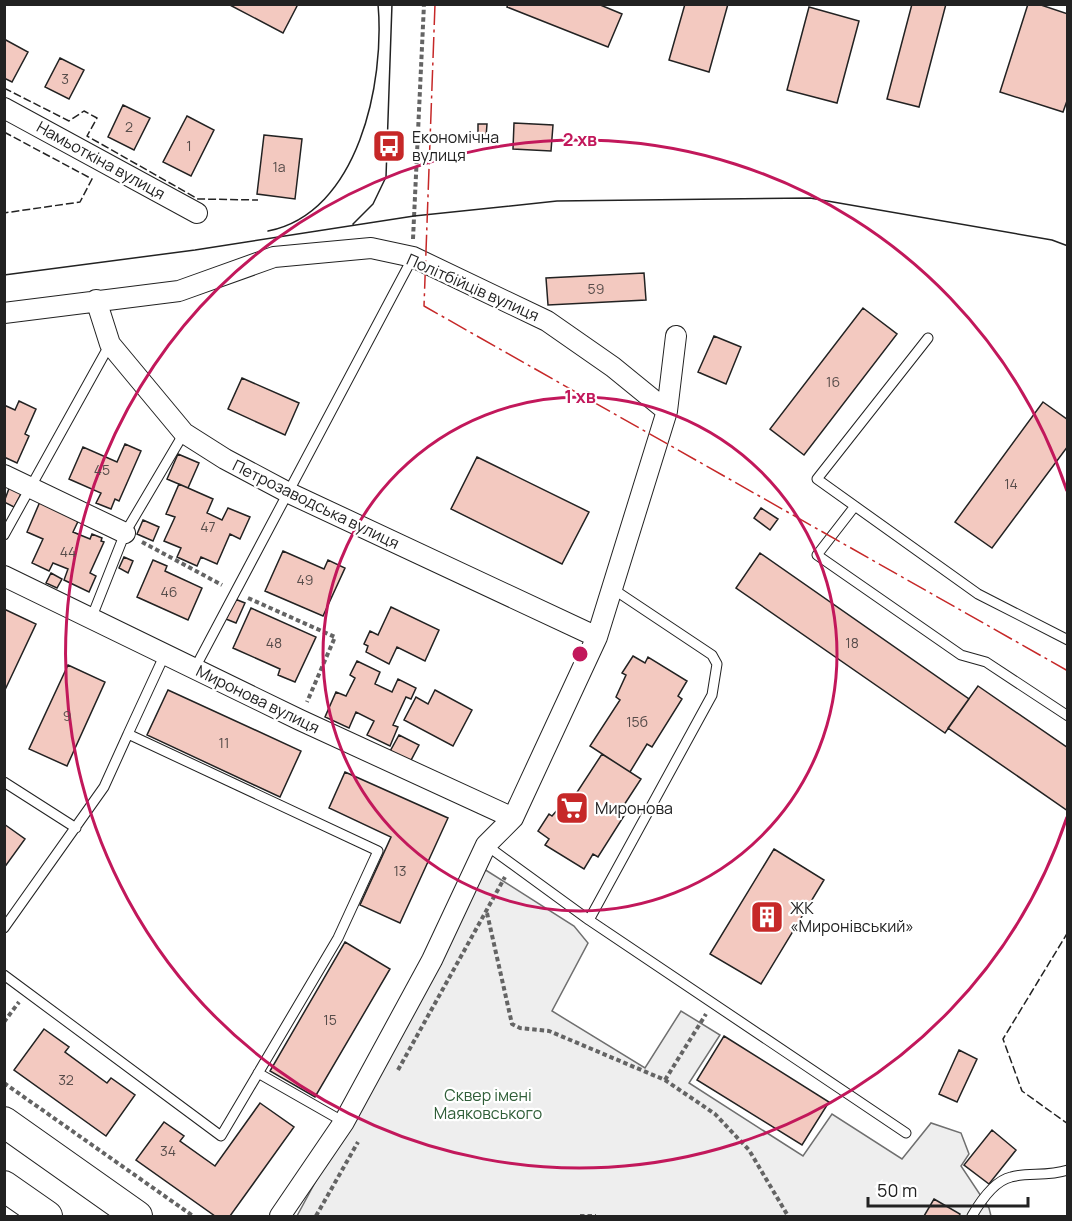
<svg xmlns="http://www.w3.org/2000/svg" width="1072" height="1221" font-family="Manrope,sans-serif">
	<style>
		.green { fill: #eee; stroke: #6f6f6f; stroke-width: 1.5 }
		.building { fill: #f3c9c0; stroke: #222; stroke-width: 1.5 }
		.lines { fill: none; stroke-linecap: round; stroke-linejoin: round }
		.service-casing { stroke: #222; stroke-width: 11 }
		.minor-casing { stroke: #222; stroke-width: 22 }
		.primary-casing { stroke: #222; stroke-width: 32 }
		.path { stroke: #646464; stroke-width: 4; stroke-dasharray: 4.5 3; stroke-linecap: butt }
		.service { stroke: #fff; stroke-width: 9 }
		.minor { stroke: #fff; stroke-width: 20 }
		.primary { stroke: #fff; stroke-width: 30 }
		.tram { stroke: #222; stroke-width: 1.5 }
		.fence { stroke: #222; stroke-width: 1.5; stroke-dasharray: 8 3; stroke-linecap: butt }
		.power { stroke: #c62828; stroke-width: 1.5; stroke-dasharray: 21 4.5 3 4.5; stroke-linecap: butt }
		.ring { fill: none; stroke: #c2185b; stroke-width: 3 }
		.labels { text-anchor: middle; stroke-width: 4.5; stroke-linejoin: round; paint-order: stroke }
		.number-label { font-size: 14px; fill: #564c4a }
		.poi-label { font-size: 16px; fill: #222; stroke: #fff; text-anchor: start }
		.street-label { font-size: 16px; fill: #222; stroke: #fff }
		.park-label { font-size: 16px; fill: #2f5e38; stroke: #fff }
		.centre { fill: #c2185b; stroke: #fff; stroke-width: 3 }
		.ring-label { font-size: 18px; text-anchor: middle; font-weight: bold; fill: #c2185b; stroke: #fff; stroke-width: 4.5; stroke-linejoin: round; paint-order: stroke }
	</style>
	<rect width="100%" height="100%" fill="#fff"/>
	<path class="green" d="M484 869 574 926 588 943 552 1011 645 1068 681 1011 720 1035 689 1083 803 1156 832 1114 902 1159 931 1123 961 1133 969 1154 961 1166 989 1208 991 1216H297Z"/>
	<path class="building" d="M228 4H294L297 6 283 33Z
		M508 4H598L622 14 608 47 507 7Z
		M685 4H728L709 72 669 60Z
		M912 4H946L919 107 887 99Z
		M1028 4H1038L1068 14V98L1063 112 1000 92Z
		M809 7 859 21 837 103 787 90Z
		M4 39 28 52 12 82 4 78Z
		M60 58 84 70 69 99 45 87Z
		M123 105 150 118 134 150 108 137Z
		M187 116 214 130 191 176 163 162Z
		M514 123 553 125 551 151 513 149Z
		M478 124H487L486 137 478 136Z
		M264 135 302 139 295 199 257 194Z
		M644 273 646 300 548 305 546 278Z
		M863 308 897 334 804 455 770 429Z
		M714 336 741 347 726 384 698 372Z
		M242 378 299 403 285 435 228 409Z
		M19 401 36 409 25 434 29 436 17 463 4 457V405L15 410Z
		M1043 402 1068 420V446L992 548 955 522Z
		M125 444 141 451 119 501 115 499 111 509 96 503 101 493 69 479 83 447 117 462Z
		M178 454 199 463 188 488 167 479Z
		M477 457 589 512 562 564 451 509Z
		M11 483 23 490 14 507 4 502Z
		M179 484 213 499 207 513 222 520 228 508 250 517 240 539 230 534 217 564 201 557 197 566 177 557 181 548 164 541 175 517 166 514Z
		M42 497 81 515 73 532 90 539 92 534 102 538 101 541 104 542 90 573 96 576 89 592 64 580 68 569 53 563 49 571 32 563 43 539 27 532Z
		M761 508 778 519 770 530 754 518Z
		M143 520 159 527 153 541 137 534Z
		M283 551 324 569 328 560 345 568 323 616 265 591Z
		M760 553 969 699 945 733 736 588Z
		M124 557 133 561 128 573 119 568Z
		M153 560 167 566 165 571 202 588 188 620 137 597Z
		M51 573 62 579 57 588 46 583Z
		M235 599 245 603 236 623 226 619Z
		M391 607 439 630 425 661 397 647 389 664 366 652 368 646 364 644 370 631 378 635Z
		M251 608 316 637 295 682 278 675 280 669 233 648Z
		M4 609 36 624 4 692Z
		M633 656 645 663 648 657 687 681 678 696 682 699 652 747 647 744 630 772 590 746 620 700 616 697 626 675 622 673Z
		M357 661 380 672 375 684 392 692 398 679 416 688 411 699 406 697 393 725 398 727 390 746 367 735 374 721 356 712 349 728 325 717 336 692 346 696 355 678 350 675Z
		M68 665 105 682 67 766 29 749Z
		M978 686 1068 748V811L948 728Z
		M168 690 301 751 280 797 147 735Z
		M435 690 472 710 453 746 404 720 416 697 428 704Z
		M399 735 419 745 408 766 388 755Z
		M602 754 641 779 624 805 629 808 598 857 593 854 584 869 545 845 549 839 538 831 549 814 552 816 568 798 572 800Z
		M345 772 448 818 400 923 360 905 391 837 329 808Z
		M4 824 25 839 4 868Z
		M774 849 824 880 761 984 710 954Z
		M345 942 390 969 315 1097 270 1071Z
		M44 1029 69 1047 65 1052 107 1083 111 1078 135 1095 106 1136 14 1070Z
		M724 1036 829 1102 802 1145 697 1080Z
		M959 1050 977 1059 957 1102 939 1094Z
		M260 1103 294 1127 230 1216H215L136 1160 164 1122 184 1136 180 1141 215 1166Z
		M992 1130 1016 1150 989 1184 964 1165Z
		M934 1199 960 1214 959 1216H924Z"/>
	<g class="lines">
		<defs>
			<path id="service" d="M928 338 817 479 978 594 1068 640
				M855 506 817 555 961 655 986 662 1068 716
				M4 535 110 344
				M91 619 125 533 184 433
				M195 668 413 257
				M128 734 165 654
				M4 782 76 828
				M486 845 589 920 906 1133
				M589 920 712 695 717 664 712 655 613 589
				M4 928 104 787 128 734 378 851 338 938 221 1136 4 975
				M258 1073 344 1122
				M972 1216C980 1202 994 1181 1011 1177 1029 1172 1046 1177 1068 1170"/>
			<path id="minor" d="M4 108 197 213
				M96 300 110 344 184 433 225 459 287 492 597 637
				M4 313 179 291 274 257 371 248 413 257 547 321 613 367 667 411
				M4 475 125 533
				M4 576 300 720 513 818
				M280 1216 344 1122 432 960 486 845 513 818 597 637 667 411 676 336"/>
			<path id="primary" d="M4 1122 137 1216
				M4 1186 47 1216"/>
		</defs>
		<use href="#service" class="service-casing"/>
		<use href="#minor" class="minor-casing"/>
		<use href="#primary" class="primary-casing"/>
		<path class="path" d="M413 239 424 4
			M142 542 222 585
			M248 598 335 637 307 702
			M487 913 512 1024 520 1028 549 1031 665 1080 715 1114 749 1150 788 1216
			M4 1022 19 1002
			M398 1070 505 877
			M665 1080 706 1014
			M4 1083 193 1216
			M316 1216 358 1142
			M580 1216H596"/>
		<use href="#service" class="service"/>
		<use href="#minor" class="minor"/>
		<use href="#primary" class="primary"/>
		<path class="tram" d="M353 224 373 204 386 177 392 4
			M268 231C359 213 385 82 378 4
			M4 275 195 250 414 216 557 201 810 198 1052 240 1068 246"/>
		<path class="fence" d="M4 88 69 121 84 111 97 118 87 136 198 199 258 200
			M4 132 92 179 80 202 4 213
			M1068 932 1003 1039 1022 1091 1068 1124"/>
		<path class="power" d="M435 4 424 306 1068 671"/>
	</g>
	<g class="ring">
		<circle cx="580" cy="654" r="257"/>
		<path d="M1067 817A514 514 0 1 1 1067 491"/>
	</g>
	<defs>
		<symbol id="bus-square" viewBox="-11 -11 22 22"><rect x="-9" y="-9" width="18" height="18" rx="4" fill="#c62828" stroke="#fff"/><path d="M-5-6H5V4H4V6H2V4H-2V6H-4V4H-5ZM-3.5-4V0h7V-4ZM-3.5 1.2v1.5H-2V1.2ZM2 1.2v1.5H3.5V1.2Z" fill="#fff"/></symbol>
		<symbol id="supermarket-square" viewBox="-11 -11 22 22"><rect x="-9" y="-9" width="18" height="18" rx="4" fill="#c62828" stroke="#fff"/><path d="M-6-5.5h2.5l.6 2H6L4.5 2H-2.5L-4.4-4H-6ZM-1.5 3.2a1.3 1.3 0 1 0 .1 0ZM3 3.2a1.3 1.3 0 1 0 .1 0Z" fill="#fff"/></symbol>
		<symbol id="building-square" viewBox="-11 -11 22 22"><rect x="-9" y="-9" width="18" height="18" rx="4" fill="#c62828" stroke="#fff"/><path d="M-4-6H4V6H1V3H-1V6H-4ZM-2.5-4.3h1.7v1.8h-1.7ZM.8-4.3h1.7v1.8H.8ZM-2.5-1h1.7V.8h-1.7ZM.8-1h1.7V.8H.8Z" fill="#fff"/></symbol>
	</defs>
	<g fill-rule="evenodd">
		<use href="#bus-square" x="370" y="127" width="38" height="38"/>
		<use href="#supermarket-square" x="553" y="789" width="38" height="38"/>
		<use href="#building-square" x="748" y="898" width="38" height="38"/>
	</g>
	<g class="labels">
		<g class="number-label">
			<text x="65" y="84">3</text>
			<text x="129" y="132">2</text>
			<text x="189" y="151">1</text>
			<text x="279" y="172">1а</text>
			<text x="596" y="294">59</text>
			<text x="833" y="387">16</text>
			<text x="102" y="475">45</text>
			<text x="1011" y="489">14</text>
			<text x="208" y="532">47</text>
			<text x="68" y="557">44</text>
			<text x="305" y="585">49</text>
			<text x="169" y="597">46</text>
			<text x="274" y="648">48</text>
			<text x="852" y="648">18</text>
			<text x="67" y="721">9</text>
			<text x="637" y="727">15б</text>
			<text x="224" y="748">11</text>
			<text x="400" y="876">13</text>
			<text x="330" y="1025">15</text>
			<text x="66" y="1085">32</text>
			<text x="168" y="1156">34</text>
		</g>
		<g class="poi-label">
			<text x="412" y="143">Економічна<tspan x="412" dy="18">вулиця</tspan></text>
			<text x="595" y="814">Миронова</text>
			<text x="790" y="914">ЖК<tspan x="790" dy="18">«Миронівський»</tspan></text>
		</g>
		<g class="street-label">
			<text transform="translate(101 160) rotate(29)" y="6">Намьоткіна вулиця</text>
			<text transform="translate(473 287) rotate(24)" y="6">Політбійців вулиця</text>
			<text transform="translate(316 504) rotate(26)" y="6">Петрозаводська вулиця</text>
			<text transform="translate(258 699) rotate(26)" y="6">Миронова вулиця</text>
		</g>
		<g class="park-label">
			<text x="488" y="1101">Сквер імені<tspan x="488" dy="18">Маяковського</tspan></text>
		</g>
	</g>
	<circle cx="580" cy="654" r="9" class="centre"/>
	<g class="ring-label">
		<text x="580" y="146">2 хв</text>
		<text x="580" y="403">1 хв</text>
	</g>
	<rect width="1072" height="1221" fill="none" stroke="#222222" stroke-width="12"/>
	<path d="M868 1197v9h160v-9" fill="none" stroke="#222222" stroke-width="3"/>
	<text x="877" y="1197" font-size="18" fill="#222222" stroke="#ffffff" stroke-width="4.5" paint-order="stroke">50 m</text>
</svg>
